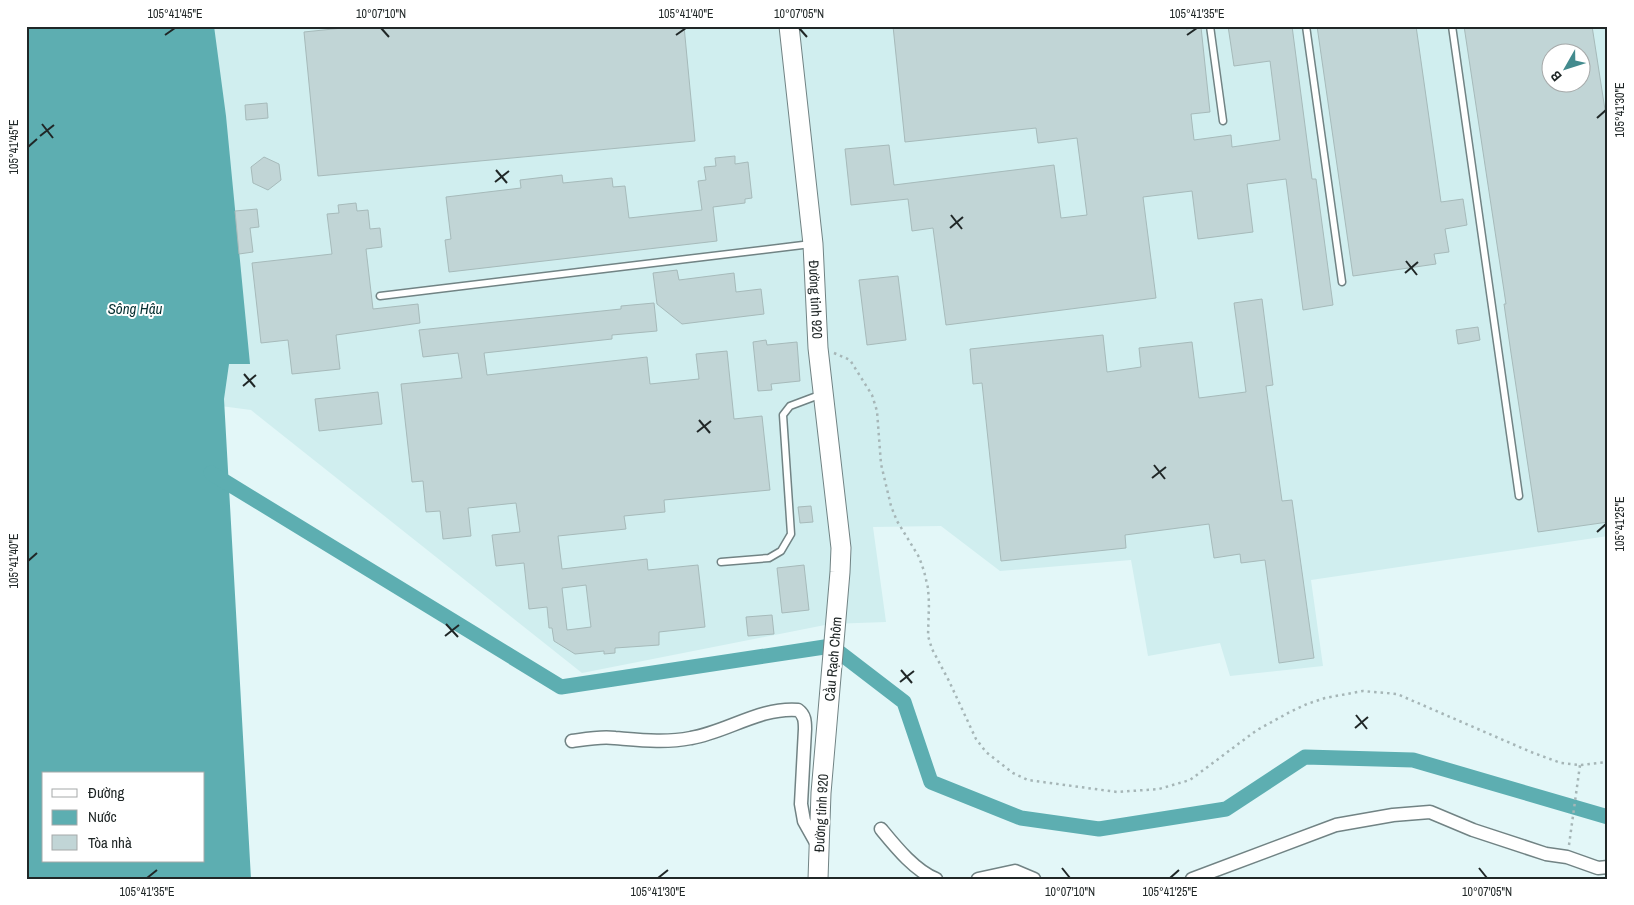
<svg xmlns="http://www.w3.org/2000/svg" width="1634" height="905" font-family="'Archivo Narrow',sans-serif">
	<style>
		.built { fill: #d0eeef; fill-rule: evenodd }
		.water { fill: #5daeb1; fill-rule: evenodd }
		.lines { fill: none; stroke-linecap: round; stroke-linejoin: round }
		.canal { stroke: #5daeb1; stroke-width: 15 }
		.building { fill: #c1d5d6; stroke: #a6baba; fill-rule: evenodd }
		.lane-casing { stroke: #718384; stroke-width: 9 }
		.street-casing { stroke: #718384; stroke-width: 15 }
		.secondary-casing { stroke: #718384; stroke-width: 21 }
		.path { stroke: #a6b6b7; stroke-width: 2.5; stroke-dasharray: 2.5 4; stroke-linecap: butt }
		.lane { stroke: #fff; stroke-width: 6 }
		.street { stroke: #fff; stroke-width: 12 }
		.secondary { stroke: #fff; stroke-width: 19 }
		.ticks { fill: none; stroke: #202727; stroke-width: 2 }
		.labels { text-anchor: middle; stroke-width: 4; stroke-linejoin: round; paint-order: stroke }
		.street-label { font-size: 14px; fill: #202727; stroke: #fff }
		.water-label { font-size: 15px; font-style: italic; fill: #063031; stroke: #fff }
		.neatline { fill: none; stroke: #202727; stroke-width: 2 }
		.ticks-label { font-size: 12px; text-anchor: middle; fill: #202727 }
	</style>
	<rect width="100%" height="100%" fill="#e3f7f8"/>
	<path class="built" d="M179 26H1608V536L1311 580 1323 666 1230 676 1220 643 1148 656 1131 560 1000 571 941 526 873 527 886 622 830 624 582 673 251 410 213 405ZM1552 52H1582V82H1552Z"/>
	<path class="water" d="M26 26H214L226 116 250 364H229L224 399 251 879H26ZM44 774H204V861H44Z"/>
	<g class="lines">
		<path class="canal" d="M211 473 561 687 831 646 904 702 931 782 1021 818 1099 829 1226 809 1305 757 1413 760 1608 817"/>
	</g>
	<path class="building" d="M362 26H684L695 141 318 176 304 32Z
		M893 26H1185L1186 29 1201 27 1210 112 1191 114 1194 140 1231 135 1232 147 1280 140 1270 61 1234 66 1228 26H1292L1312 179H1316L1333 305 1303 310 1286 179 1247 184 1253 232 1198 239 1192 191 1143 197 1156 298 946 325 933 228 912 231 908 199 851 205 845 149 889 145 894 185 1054 165 1061 218 1087 215 1077 138 1038 143 1036 128 905 142Z
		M1317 26H1416L1441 202 1463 199 1467 225 1445 229 1449 252 1434 254 1436 264 1353 276Z
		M1464 26H1592L1608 129V522L1538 532 1511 353 1504 304H1506ZM1552 52H1582V82H1552Z
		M267 103 268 118 246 120 245 105Z
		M735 156V164L748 162 752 198 745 199V203L713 207 717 241 449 272 445 240 451 239 446 197 521 188 520 180 562 175 563 183 612 178 613 187 625 186 629 218 702 210 698 181 706 180 704 167 716 166 715 158Z
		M264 157 279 164 281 180 268 190 253 183 251 167Z
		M356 203 357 211 368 210 370 229 380 228 382 247 366 249 373 309 418 304 420 323 336 335 340 369 292 374 288 340 261 343 252 263 332 254 327 214 339 213 338 205Z
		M257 209 259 227 250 228 253 252 239 254 235 211Z
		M677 270 679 280 734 273 736 292 761 289 764 314 682 324 657 304 653 273Z
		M898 276 906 340 867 345 859 280Z
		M1262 299 1273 385 1266 386 1282 501 1292 500 1314 658 1279 663 1265 560 1241 563 1240 554 1214 558 1209 524 1125 535 1126 548 1001 561 982 383 973 384 970 349 1103 335 1107 372 1141 367 1139 348 1192 342 1199 398 1246 392 1234 303Z
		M654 303 657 331 612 335V339L484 353 487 375 647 357 650 384 699 379 696 354 727 351 734 419 762 416 770 490 664 500 665 512 624 516 626 529 558 536 562 569 647 559 648 570 698 565 705 627 659 632V645L615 648V653L604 654V651L575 654 554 641 552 628H549L547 607 529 609 524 563 496 566 492 535 520 532 516 503 468 508 471 536 443 539 440 511 426 512 423 481 412 482 401 384 462 378 458 353 423 357 419 330 621 309V306ZM586 585 591 627 567 630 562 588Z
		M1478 327 1480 340 1458 344 1456 330Z
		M766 340 767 345 797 342 800 381 771 384 772 390 758 391 753 342Z
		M378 392 382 424 319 431 315 399Z
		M811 506 813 522 800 523 798 507Z
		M804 565 809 610 782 613 777 568Z
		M772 615 774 634 748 636 746 617Z"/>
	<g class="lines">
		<defs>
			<path id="lane" d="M1210 26 1223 121
				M1306 26 1342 282
				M1452 26 1519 496
				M380 296 811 244
				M721 562 769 558 781 551 791 534 783 415 790 406 822 394"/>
			<path id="street" d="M572 741C586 739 601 736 615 738 640 740 665 743 691 738 727 732 760 707 798 710 805 715 805 722 805 729L801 804 804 821 818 846
				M881 829C895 846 915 871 936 879
				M978 879 1015 871 1034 879
				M1192 879 1336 825 1393 815 1430 812 1473 830 1546 854 1567 857 1598 868 1608 867"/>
			<g id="secondary">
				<path id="s1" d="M789 26 813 244 818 348 841 548 840 572 821 793 818 879"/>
			</g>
		</defs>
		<use href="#lane" class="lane-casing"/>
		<use href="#street" class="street-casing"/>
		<use href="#secondary" class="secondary-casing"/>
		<path class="path" d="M834 353 850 360 872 395 877 411 881 464 891 506 897 521 919 557 924 571 928 588 929 603 928 636 932 649 949 681 976 739 986 752 1013 773 1028 780 1117 792 1159 789 1190 780 1257 730 1290 712 1307 704 1325 698 1363 691 1397 694 1531 752 1561 763 1580 765 1608 762
			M1569 845 1580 765"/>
		<use href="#lane" class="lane"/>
		<use href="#street" class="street"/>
		<use href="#secondary" class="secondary"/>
	</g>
	<path class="ticks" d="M381 28 389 37M799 28 807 37M165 35 175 28M676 35 686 28M1187 35 1197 28M1597 118 1606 110M42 124 53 138M40 136 54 125M28 147 37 139M496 170 507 183M495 182 509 171M951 215 962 229M950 228 963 217M1406 261 1417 275M1405 273 1418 262M244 374 255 387M243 386 256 375M699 420 710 433M697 432 711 421M1154 465 1165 479M1152 478 1166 467M1597 532 1606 524M28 561 37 553M446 624 458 637M445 636 459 625M901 670 912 683M900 682 914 671M1356 715 1367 729M1355 728 1368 717M1062 868 1070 878M1479 868 1487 878M147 878 157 870M658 878 668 870M1170 878 1179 870"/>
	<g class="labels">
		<g class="street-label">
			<text dy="5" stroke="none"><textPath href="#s1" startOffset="275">Đường tỉnh 920</textPath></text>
			<text transform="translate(833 659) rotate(-85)" y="5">Cầu Rạch Chôm</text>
			<text transform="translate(821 813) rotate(-87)" y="5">Đường tỉnh 920</text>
		</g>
		<g class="water-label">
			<text x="135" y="314">Sông Hậu</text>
		</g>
	</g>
	<rect width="1634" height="905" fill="none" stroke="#ffffff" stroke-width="55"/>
	<rect x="42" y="772" width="162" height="90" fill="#ffffff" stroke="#a6a9a9"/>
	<rect x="52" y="789" width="25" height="8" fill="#ffffff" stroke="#a6a9a9"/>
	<text x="88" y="798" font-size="15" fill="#202727">Đường</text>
	<rect x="52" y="810" width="25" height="15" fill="#5daeb1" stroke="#a6a9a9"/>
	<text x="88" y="822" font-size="15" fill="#202727">Nước</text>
	<rect x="52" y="835" width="25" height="15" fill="#c1d5d6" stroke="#a6a9a9"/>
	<text x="88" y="848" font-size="15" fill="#202727">Tòa nhà</text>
	<g transform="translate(1566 68) rotate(231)"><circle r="24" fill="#ffffff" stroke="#a6a9a9"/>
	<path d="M0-4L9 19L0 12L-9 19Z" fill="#438b8e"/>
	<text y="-8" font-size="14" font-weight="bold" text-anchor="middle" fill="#202727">B</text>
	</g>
	<rect x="28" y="28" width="1578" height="850" class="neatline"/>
	<g class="ticks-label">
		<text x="175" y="18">105°41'45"E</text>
		<text x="381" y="18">10°07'10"N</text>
		<text x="686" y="18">105°41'40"E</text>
		<text x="799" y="18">10°07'05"N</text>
		<text x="1197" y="18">105°41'35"E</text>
		<text transform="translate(1620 110) rotate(-90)" y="4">105°41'30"E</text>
		<text transform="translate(14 147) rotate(-90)" y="4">105°41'45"E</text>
		<text transform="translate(1620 524) rotate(-90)" y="4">105°41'25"E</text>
		<text transform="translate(14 561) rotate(-90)" y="4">105°41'40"E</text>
		<text x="147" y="896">105°41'35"E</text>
		<text x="658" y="896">105°41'30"E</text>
		<text x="1070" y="896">10°07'10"N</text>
		<text x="1170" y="896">105°41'25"E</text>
		<text x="1487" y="896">10°07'05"N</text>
	</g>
</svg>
